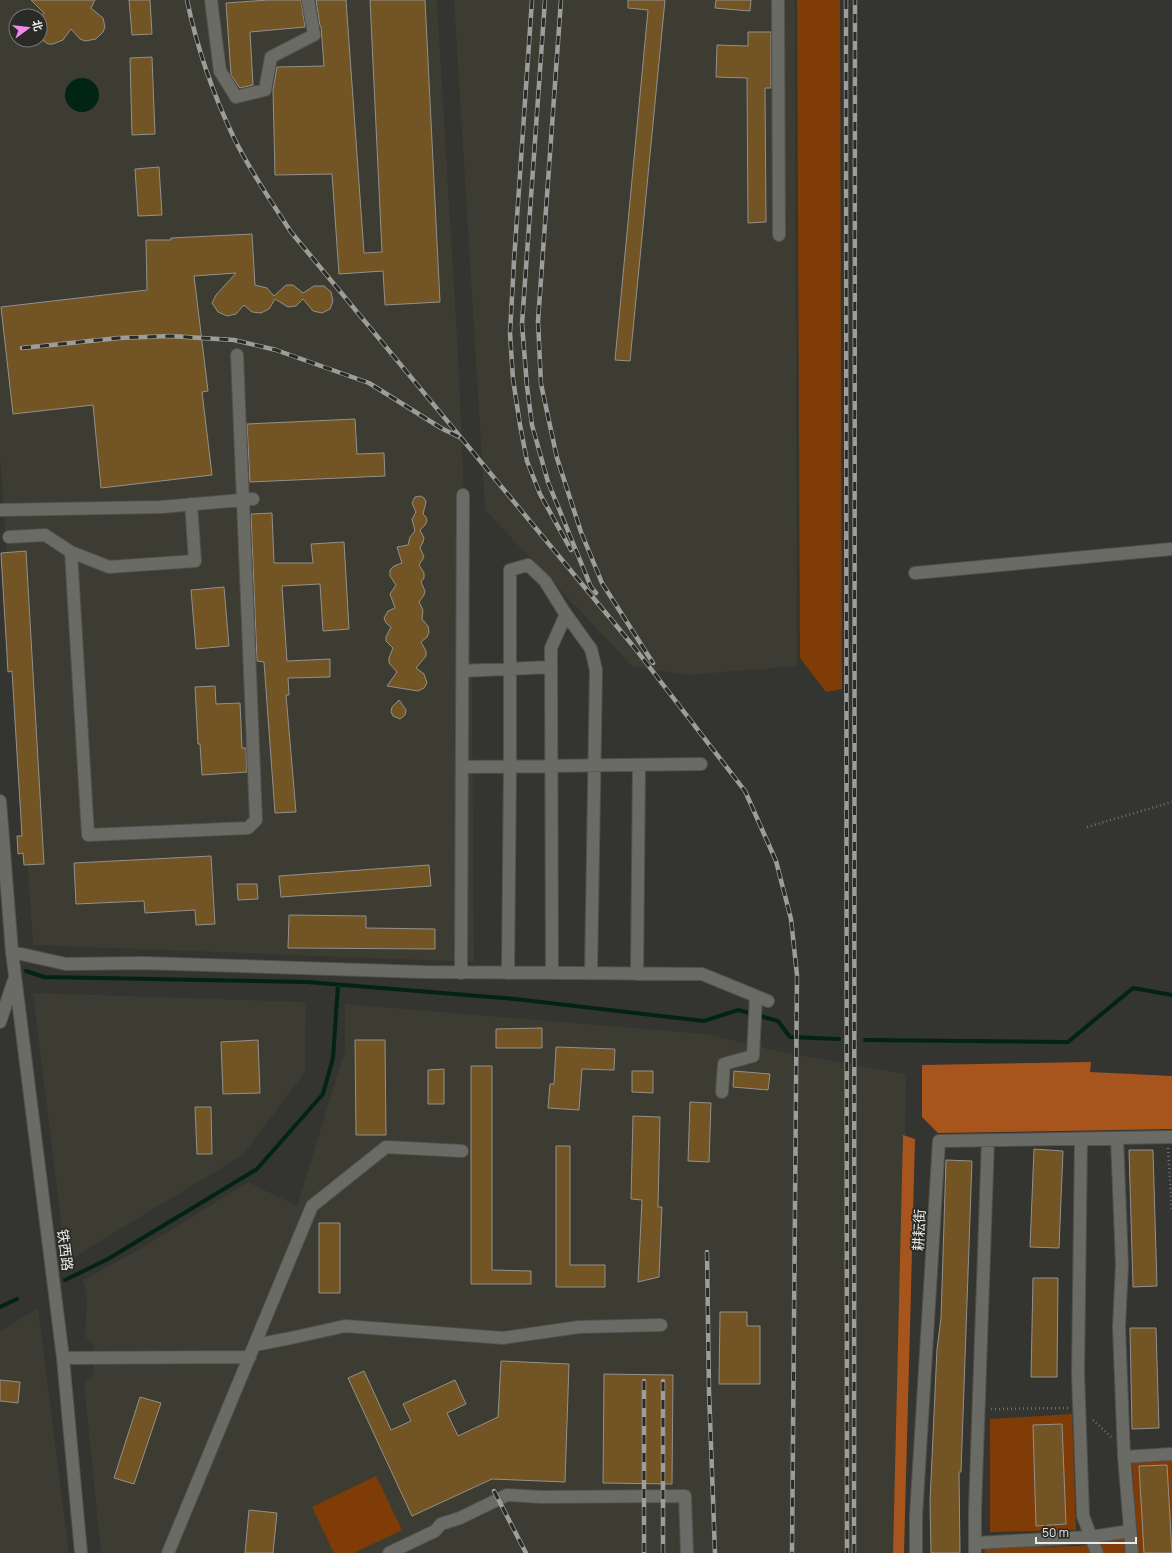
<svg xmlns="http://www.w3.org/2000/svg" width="1172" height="1553" font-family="Manrope,'Noto Sans SC',sans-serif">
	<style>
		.built { fill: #3c3c32; fill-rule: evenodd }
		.green { fill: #803c07 }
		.forest { fill: #a7551d }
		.water { fill: #022414 }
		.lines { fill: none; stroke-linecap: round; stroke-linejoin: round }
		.stream { stroke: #022414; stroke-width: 4 }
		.building { fill: #735525; stroke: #93908c }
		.minor-casing { stroke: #51514e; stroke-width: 14 }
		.path { stroke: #70706d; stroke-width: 2.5; stroke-dasharray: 1 3; stroke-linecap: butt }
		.minor { stroke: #6b6b66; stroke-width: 12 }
		.rail-casing { stroke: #9d9d9a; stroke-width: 4.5 }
		.rail { stroke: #2a2a26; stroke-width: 3; stroke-dasharray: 9; stroke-linecap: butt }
		.labels { text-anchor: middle; stroke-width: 3.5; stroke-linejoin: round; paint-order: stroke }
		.street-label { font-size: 14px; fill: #e9e9e7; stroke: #2a2a26 }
	</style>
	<rect width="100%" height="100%" fill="#343430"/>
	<path class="built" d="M0 0H437L458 354 472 680 474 962 33 945 0 456ZM16 16H40V40H16Z
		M454 0H795L797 666 688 675 633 667 485 510Z
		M33 993 306 1002 305 1072 243 1155 66 1262Z
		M345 1004 706 1034 786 1053 906 1074 901 1553H101L84 1383 94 1373 93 1344 85 1336 87 1295 83 1280 140 1249 248 1182 297 1206 345 1050Z
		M38 1308 69 1553H0V1331Z"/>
	<path class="green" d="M797 0H840L842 689 826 692 800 658Z
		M1072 1414 1076 1530 990 1532V1419Z
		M1172 1460V1553H985L984 1548 1081 1546 1137 1534 1132 1463Z
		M376 1476 402 1530 354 1553H334L312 1507Z"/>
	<path class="forest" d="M1091 1062 1090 1072 1172 1076V1129L938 1133 922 1117V1065Z
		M903 1135 915 1139 904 1553H893Z"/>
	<path class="water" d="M65 95a17 17 0 1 1 34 0a17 17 0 1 1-34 0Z"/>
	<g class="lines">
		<path class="stream" d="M26 971 44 977 307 982 515 999 704 1021 738 1010 778 1021 790 1037 839 1039
			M865 1040 1068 1042 1133 988 1172 995
			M65 1280 108 1259 257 1169 323 1094 333 1058 338 985
			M0 1307 17 1299"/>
	</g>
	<path class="building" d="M31 0H95L91 8 103 18 105 27 103 32 96 39 85 41 80 39 71 29 63 40 53 44H48L40 38V19L44 13Z
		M129 0H150L152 34 132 35Z
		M268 0H301L305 27 250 32 253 85 240 88 231 75 226 3Z
		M316 0H346L364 253 382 252 370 0H425L440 302 385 305 383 271 339 274 332 174 275 175 273 90 277 67 324 66 321 26H320Z
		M628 0H665L630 361 615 360 648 10 628 8Z
		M716 0H751L750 11 715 8Z
		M748 32H771V88H765L766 222 748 223 747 78 716 77 717 45 748 46Z
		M152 57 155 134 132 135 130 58Z
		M159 167 162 215 138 216 135 169Z
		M252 234 255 285 267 288 274 296 286 285H293L303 293 314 286H324L331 292 333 301 330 309 322 313 313 311 303 299 296 306 288 307 275 299 269 309 261 313 252 312 244 305 236 314 227 316 218 312 212 303 216 295 236 273 194 276 208 391 202 392 212 475 101 488 93 405 13 414 1 307 147 290 146 240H171V238Z
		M355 419 357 454 384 453 385 476 250 482 247 424Z
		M420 496 424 498 426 502 423 514 426 517 427 521 425 525 420 530 424 538 423 542 420 548 424 557 419 565 424 573V578L421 582 425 591 424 595 419 602 423 610 422 619 428 626 429 632 427 637 421 642 426 651V656L416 668 424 674 427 683 424 688 418 691 387 686 397 672 389 663V658L393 648 386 641V637L391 627 386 623 384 618 388 611 395 608 390 594 396 585 390 576V570L394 566 402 563 397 547 408 545 410 537 415 531 412 519 416 512 412 503 415 497Z
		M272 513 274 563H313L311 544 344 542 349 629 323 631 320 584 282 586 287 661 330 659V677L288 678 289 695H286L296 812 275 813 264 662 257 661 251 514Z
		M26 551 44 864 24 865 23 853 18 854 17 836H22L12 671 8 672 1 553Z
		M224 587 229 646 196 649 191 590Z
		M215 686 216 704 240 703 242 748H246L247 772 202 775 200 744H198L195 687Z
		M399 700 406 710 405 715 400 719 393 716 391 712 392 707Z
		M211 856 215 924 196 925 195 910 145 913 144 901 76 904 74 863Z
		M429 865 431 886 281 897 279 876Z
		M237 884H257L258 899 238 900Z
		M289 915 366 916V928L435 929V949L288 948Z
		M542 1028V1048H496V1029Z
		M258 1040 260 1093 223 1094 221 1042Z
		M355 1040H385L386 1135H356Z
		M556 1047 615 1049 614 1070 582 1069 579 1110 548 1108 550 1084H554Z
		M471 1066H492V1270L531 1271V1284H471Z
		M444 1069V1104H428V1070Z
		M632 1071H653V1093L632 1092Z
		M734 1071 770 1074 768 1090 733 1087Z
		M690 1102 711 1103 709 1162 688 1161Z
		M195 1107H211L212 1154H197Z
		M633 1116 660 1117 658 1207H662L659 1277 638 1282 642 1200 631 1199Z
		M556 1146H570V1265H605V1287H556Z
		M1034 1149 1063 1151 1059 1248 1030 1247Z
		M1129 1150H1153L1157 1286 1133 1287Z
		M946 1160 972 1161 961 1472H959L960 1553H931L930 1501 937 1349 941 1318Z
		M319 1223H340V1293H319Z
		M1033 1278H1058L1057 1377H1031Z
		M720 1312H747V1326H760V1384H719Z
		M1130 1328H1156L1159 1428 1132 1429Z
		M501 1361 569 1364 565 1482 492 1479 412 1516 348 1378 364 1371 391 1430 411 1421 403 1404 455 1380 466 1404 447 1413 458 1436 498 1417Z
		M604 1374 673 1375 672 1484 603 1483Z
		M0 1380 20 1382 18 1403 0 1401Z
		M140 1397 161 1403 134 1484 114 1478Z
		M1062 1424 1066 1524 1036 1526 1033 1425Z
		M1167 1465 1172 1553H1144L1139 1466Z
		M249 1510 277 1513 273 1553H245Z"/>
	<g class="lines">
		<defs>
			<path id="minor" d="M211 0 220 71 236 97 265 90 271 57 314 35 308 0
				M778 0 779 235
				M0 510 161 507 253 499
				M9 537 45 535 71 552 88 835 248 828 256 820 237 355
				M71 552 109 567 195 561 191 504
				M915 573 1172 549
				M462 671 551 667
				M462 767 701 764
				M0 801 12 952 63 1358 81 1553
				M12 952 66 964 144 963 424 972 702 974 768 1001
				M461 973 463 495
				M508 973 510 766V570L528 565 545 581 563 610 591 649 596 670 591 973
				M552 973 551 648 566 614
				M637 974 639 765
				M0 1022 14 980
				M722 1092 724 1064 753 1056 756 996
				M1117 1138 1122 1264 1119 1327 1124 1456 1132 1553
				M1081 1139 1078 1374 1083 1516 1097 1553
				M255 1345 291 1338 345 1326 503 1338 579 1327 661 1325
				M63 1358 250 1357
				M1124 1457 1172 1454
				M975 1543 1091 1537 1130 1531
				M168 1553 312 1206 386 1147 462 1151
				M389 1553 435 1531 441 1524 460 1518 507 1495 541 1497 685 1496 687 1553
				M916 1553V1516L939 1141 1172 1137
				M975 1553V1510L988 1140"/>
		</defs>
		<use href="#minor" class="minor-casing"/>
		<path class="path" d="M1087 827 1172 802
			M1168 1148 1172 1212
			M991 1409 1068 1408
			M1093 1420 1111 1437"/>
		<use href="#minor" class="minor"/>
		<defs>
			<path id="rail" d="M187 0C197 48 213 94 234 138 250 171 271 201 291 232L634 647 745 791 776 861 791 919 797 975 792 1553
				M532 0 514 261 510 333 513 379 520 425 527 461 540 494 571 550
				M545 0 522 324 527 386 532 425 548 482 591 587 596 593
				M561 0 538 321 541 384 557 458 581 532 602 583 653 663
				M846 0 847 1553
				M22 348 119 338 170 336 234 340 276 350 369 383 441 428 459 437
				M707 1252 709 1391 715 1553
				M644 1381V1553
				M494 1491 526 1553
				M663 1553V1381
				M854 1553 855 0"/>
		</defs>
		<use href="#rail" class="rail-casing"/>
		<use href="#rail" class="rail"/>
	</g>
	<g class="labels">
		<g class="street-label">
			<text transform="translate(919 1230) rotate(-87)" y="5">耕耘街</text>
			<text transform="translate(65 1250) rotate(83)" y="5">铁西路</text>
		</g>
	</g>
	<g transform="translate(28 28) rotate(75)"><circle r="19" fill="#2a2a26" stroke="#767673"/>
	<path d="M0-3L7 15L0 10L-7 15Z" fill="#f589ee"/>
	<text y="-6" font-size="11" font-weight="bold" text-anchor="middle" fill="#e9e9e7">北</text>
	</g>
	<path d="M1036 1537v6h100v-6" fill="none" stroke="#e9e9e7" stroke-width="2"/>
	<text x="1042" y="1537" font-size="12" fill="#e9e9e7" stroke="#2a2a26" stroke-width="3" paint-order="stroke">50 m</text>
</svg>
